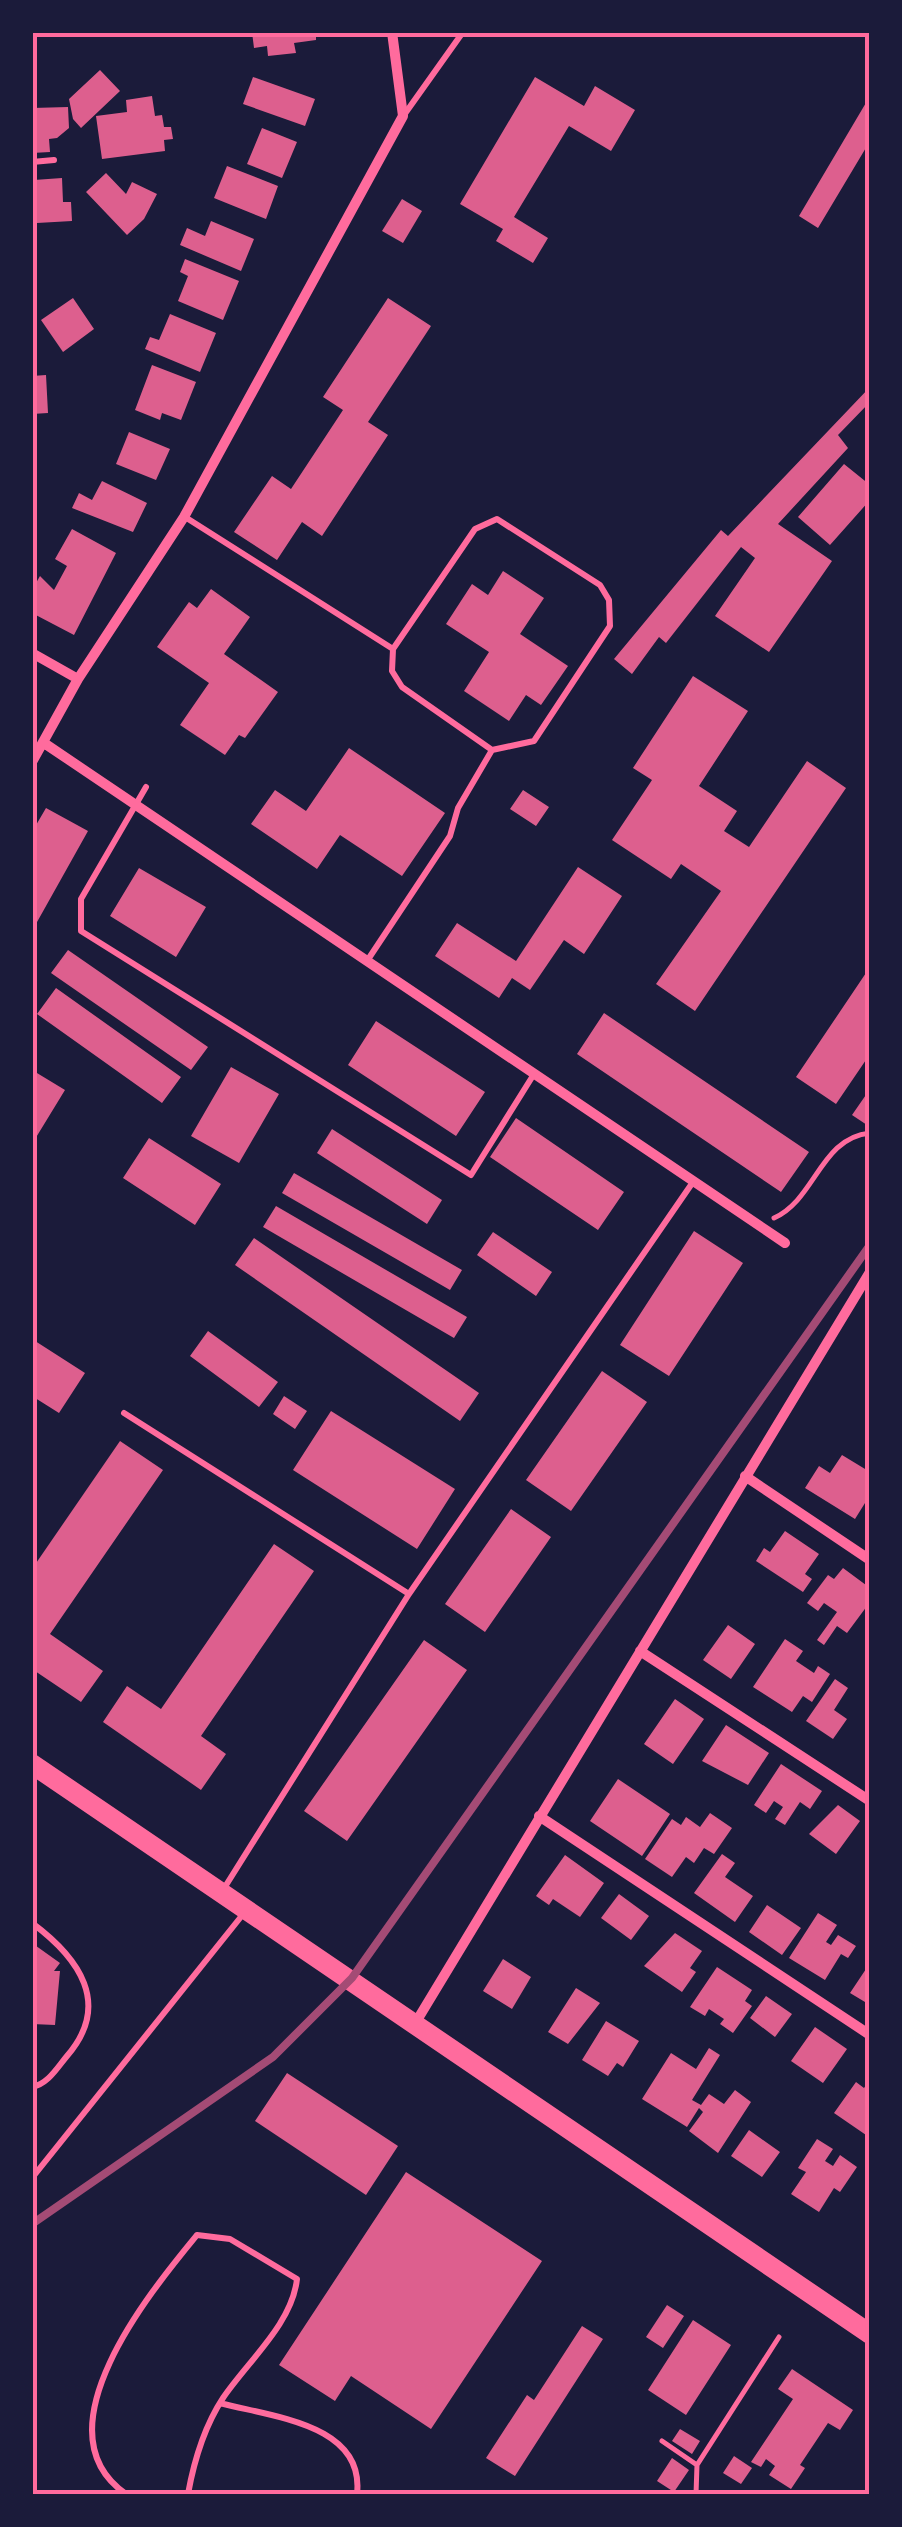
<svg xmlns="http://www.w3.org/2000/svg" width="902" height="2527" font-family="Overpass,sans-serif">
	<style>
		.building { fill: #dd5f8e }
		.lines { fill: none; stroke-linecap: round; stroke-linejoin: round }
		.path { stroke: #ff6b9d; stroke-width: 5 }
		.service { stroke: #ff6b9d; stroke-width: 6 }
		.minor { stroke: #ff6b9d; stroke-width: 10 }
		.trunk { stroke: #ff6b9d; stroke-width: 20 }
		.rail { stroke: #a44b75; stroke-width: 8 }
		.neatline { fill: none; stroke: #ff6b9d; stroke-width: 4 }
	</style>
	<rect width="100%" height="100%" fill="#1b1b3a"/>
	<path class="building" d="M252 32H316V40L294 43 296 53 268 56 267 46 254 48Z
		M100 70 120 91 81 128 73 119 69 99Z
		M253 77 315 99 305 126 243 104Z
		M535 77 584 106 595 86 635 110 611 151 569 126 514 217 548 238 533 263 496 241 503 229 460 204Z
		M152 96 155 116 162 115 164 127H171L173 139 164 140 165 151 102 159 96 116 127 112 126 100Z
		M870 96V141L818 228 799 216Z
		M68 107 69 128 57 138 49 139 50 152 32 153V108Z
		M262 128 297 142 282 178 247 164Z
		M227 166 278 186 266 219 214 198Z
		M106 173 126 194 132 182 157 194 144 219 127 235 86 192Z
		M62 178 63 202H71L72 221 37 223 34 180Z
		M402 199 422 211 403 243 382 231Z
		M211 221 254 239 241 271 180 245 187 228 205 236Z
		M185 259 239 281 223 320 178 301 188 276 180 272Z
		M73 298 94 329 63 352 41 320Z
		M388 298 431 326 368 422 388 435 322 536 302 522 277 560 234 532 272 476 291 489 343 410 323 397Z
		M170 314 216 333 200 372 145 349 150 337 159 340Z
		M152 365 196 382 181 420 162 413 160 420 135 410Z
		M46 375 48 413 32 414V376Z
		M870 387V402L838 435 848 448 778 524 832 561 769 652 715 616 755 558 741 547 666 643 659 637 632 674 614 659 721 530 728 536Z
		M129 432 170 449 156 480 116 464Z
		M844 464 870 485V500L830 545 798 517Z
		M102 481 147 503 133 532 72 508 79 493 92 500Z
		M72 529 116 553 74 635 32 613V590L40 576 54 590 67 566 55 559Z
		M503 571 544 598 520 634 568 666 541 705 526 695 509 721 464 691 489 652 446 624 472 584 488 595Z
		M211 589 250 617 224 654 278 692 245 738 239 735 225 755 180 725 209 683 157 647 189 602 197 608Z
		M693 676 748 711 699 786 737 811 724 831 749 847 807 761 846 788 695 1011 656 984 721 891 681 864 671 879 612 840 652 780 633 768Z
		M349 748 445 813 402 876 340 835 317 869 251 824 275 790 306 811Z
		M523 790 549 807 536 826 510 809Z
		M46 808 88 831 32 931V832Z
		M578 867 622 896 584 954 564 940 530 990 512 978 499 998 435 956 457 923 516 961Z
		M139 868 206 907 176 957 110 916Z
		M68 950 208 1047 191 1070 51 973Z
		M870 967V1054L836 1104 796 1077Z
		M56 988 181 1077 162 1103 37 1014Z
		M604 1013 809 1152 781 1192 577 1054Z
		M376 1021 485 1092 456 1136 348 1065Z
		M231 1067 279 1094 239 1163 191 1136Z
		M32 1070 65 1090 32 1144Z
		M870 1089V1127L852 1115Z
		M516 1118 624 1192 598 1230 490 1157Z
		M332 1129 442 1200 427 1224 317 1153Z
		M149 1138 221 1184 195 1225 123 1178Z
		M294 1173 462 1270 450 1290 282 1193Z
		M276 1206 467 1317 454 1338 263 1227Z
		M694 1231 743 1263 669 1376 620 1345Z
		M493 1232 552 1272 536 1296 477 1255Z
		M254 1238 479 1393 460 1421 235 1265Z
		M208 1331 278 1382 259 1407 190 1356Z
		M32 1339 85 1373 59 1413 32 1396Z
		M602 1371 647 1402 571 1511 526 1480Z
		M284 1396 307 1411 295 1429 273 1414Z
		M331 1411 455 1489 417 1549 293 1470Z
		M120 1441 163 1470 50 1634 103 1671 81 1702 32 1669V1569Z
		M842 1455 870 1472V1495L855 1519 805 1488 819 1466 830 1473Z
		M511 1509 551 1537 485 1632 445 1604Z
		M785 1531 819 1554 805 1574 812 1579 803 1592 756 1561 764 1548 770 1552Z
		M274 1544 314 1571 201 1736 226 1754 201 1790 103 1722 127 1686 161 1709Z
		M843 1568 870 1588 866 1594 870 1602 847 1633 837 1626 824 1645 817 1640 837 1612 824 1603 818 1611 807 1603 828 1575 834 1579Z
		M728 1625 755 1644 731 1679 703 1660Z
		M785 1639 803 1651 796 1661 814 1673 818 1666 830 1674 812 1702 803 1696 792 1712 753 1687Z
		M424 1640 467 1670 347 1841 304 1811Z
		M835 1679 848 1688 834 1710 847 1719 833 1739 806 1721Z
		M675 1699 704 1719 673 1764 644 1744Z
		M726 1725 769 1753 748 1785 702 1761Z
		M781 1764 822 1791 810 1809 800 1802 785 1825 775 1819 783 1807 774 1801 766 1813 754 1805Z
		M618 1779 670 1814 642 1856 590 1821Z
		M838 1805 860 1821 836 1854 809 1834Z
		M710 1813 732 1828 714 1854 704 1848 694 1863 686 1857 672 1877 645 1859 672 1819 681 1825 686 1817 700 1827Z
		M722 1854 735 1863 725 1877 753 1896 735 1922 694 1893Z
		M565 1855 604 1883 580 1917 553 1899 549 1905 536 1896Z
		M619 1894 649 1916 631 1940 601 1918Z
		M767 1905 801 1928 782 1955 749 1932Z
		M818 1913 837 1925 826 1942 831 1945 838 1935 856 1946 848 1958 841 1954 825 1980 789 1958Z
		M675 1933 702 1951 690 1968 696 1972 682 1992 644 1966Z
		M32 1943 60 1963 54 1971H60L55 2025 32 2024Z
		M503 1959 531 1977 512 2009 483 1991Z
		M870 1963V2005L850 1993Z
		M717 1967 752 1990 745 2001 752 2006 733 2033 720 2024 724 2019 709 2009 705 2016 690 2007Z
		M576 1988 600 2003 568 2044 548 2032Z
		M766 1996 792 2014 775 2037 750 2018Z
		M606 2021 639 2041 623 2067 617 2063 608 2076 582 2060Z
		M815 2027 847 2049 823 2083 791 2061Z
		M709 2048 720 2055 692 2100 701 2105 709 2094 724 2104 735 2090 751 2102 718 2153 689 2131 703 2112 699 2108 687 2127 642 2099 671 2053 696 2069Z
		M287 2073 398 2146 366 2195 255 2121Z
		M870 2080V2130L866 2135 834 2113 856 2082 864 2088Z
		M749 2130 780 2152 762 2177 731 2156Z
		M817 2139 833 2149 825 2161 833 2166 840 2155 857 2167 840 2192 834 2188 819 2212 791 2194 806 2172 798 2168Z
		M406 2172 542 2261 431 2429 351 2376 335 2401 279 2365Z
		M667 2305 684 2316 663 2348 646 2337Z
		M693 2320 731 2345 686 2415 648 2390Z
		M582 2326 603 2339 515 2476 486 2458 527 2395 534 2400Z
		M792 2369 853 2410 840 2430 828 2423 800 2465 805 2468 791 2489 769 2475 775 2466 766 2459 761 2467 751 2462 793 2399 778 2389Z
		M680 2429 700 2441 692 2454 672 2441Z
		M734 2456 752 2468 741 2484 723 2473Z
		M672 2458 689 2470 674 2492 657 2481Z"/>
	<g class="lines">
		<path class="path" d="M774 1218C816 1199 820 1138 870 1133
			M662 2441 697 2465
			M696 2494 697 2465 779 2337"/>
		<path class="service" d="M404 115 463 32
			M32 162 54 160
			M185 517 393 649
			M497 519 600 585 609 600 610 626 534 741 492 750 402 687 392 671 393 649 475 529Z
			M146 787 81 899V931L471 1175 534 1074
			M367 961 450 836 458 808 492 750
			M124 1413 409 1594 693 1182
			M223 1890 409 1594
			M32 1923C79 1958 112 2004 67 2056 57 2068 48 2084 32 2087
			M32 2178 244 1913
			M220 2403C272 2417 365 2424 357 2494
			M126 2494C35 2431 151 2291 197 2235L230 2239 297 2279C292 2324 248 2361 223 2398 204 2427 194 2461 188 2494"/>
		<path class="minor" d="M32 653 78 679
			M44 743 785 1243
			M32 762 78 679 184 517 403 116 392 32
			M745 1476 870 1560
			M640 1651 870 1801
			M539 1816 870 2035
			M416 2022 870 1272"/>
		<path class="trunk" d="M32 1764 870 2334"/>
		<path class="rail" d="M32 2224 273 2057 352 1978 870 1245"/>
	</g>
	<rect width="902" height="2527" fill="none" stroke="#1b1b3a" stroke-width="70"/>
	<rect x="35" y="35" width="832" height="2457" class="neatline"/>
</svg>
